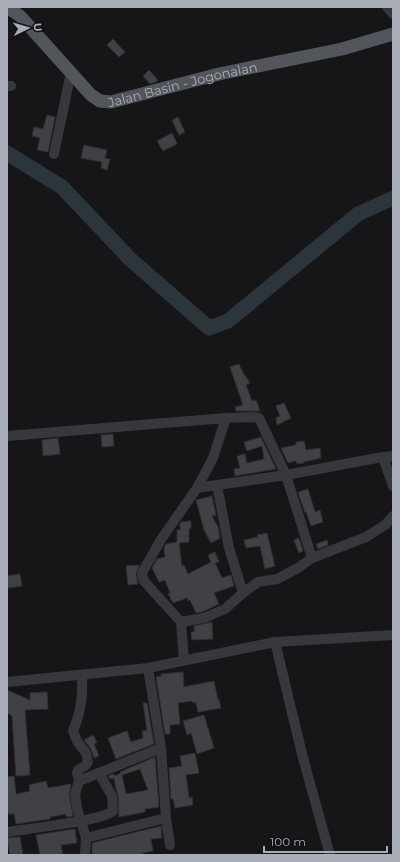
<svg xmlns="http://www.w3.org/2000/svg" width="400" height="862" font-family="Montserrat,sans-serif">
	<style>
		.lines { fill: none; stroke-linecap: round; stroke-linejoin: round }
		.river { stroke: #2c353c; stroke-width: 15 }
		.building { fill: #404145; stroke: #303034; fill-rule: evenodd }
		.minor { stroke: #37383d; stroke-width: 10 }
		.major { stroke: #53555c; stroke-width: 13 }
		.labels { text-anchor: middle; stroke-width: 3; stroke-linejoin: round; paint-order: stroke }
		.street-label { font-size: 13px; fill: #a8adb8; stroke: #111113 }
	</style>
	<rect width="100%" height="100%" fill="#161618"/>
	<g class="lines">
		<path class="river" d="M7 153 62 187 130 259 209 328 228 321 358 214 393 198"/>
	</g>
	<path class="building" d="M113 39 125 52 119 57 107 45Z
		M149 70 158 80 156 82 150 84 143 76Z
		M47 115 55 117 48 152 37 150 40 138 32 136 34 127 43 129Z
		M178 117 185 132 179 135 172 120Z
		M172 133 177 144 163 151 157 141Z
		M84 145 107 150 105 158 110 159 107 170 101 168 102 162 81 158Z
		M239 364 244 375H245L250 383 246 385 252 401 256 400 260 411H236L235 407 243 405 230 367Z
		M284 403 291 418 277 425 276 418 280 416 276 406Z
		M113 434 114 446 102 447 101 435Z
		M261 437 276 469 235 476 234 469 240 468 237 456 245 454 247 463 264 459 262 446 247 451 244 442Z
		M58 438 60 454 43 456 42 440Z
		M304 441 306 450 320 448 321 458 304 462V463L297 464 296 461 288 463 281 448 296 445V442Z
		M308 489 315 512 320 510 323 522 311 526 306 512 305 513 298 492Z
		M212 496 216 515 212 516 218 527 220 538 211 543 204 530 196 500Z
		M191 521V528L189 529V542L179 543 182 566 184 565 188 574 211 562 208 555 215 552 219 562 215 563 222 578 231 575 234 586 214 593 219 604 202 612 196 613 190 600 188 601 187 598 173 603 168 594 170 593 165 580 159 582 152 568 157 559 165 557 164 548 166 544 177 542V530H180V524L181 522Z
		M267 533 275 566 265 569 260 546 246 548 244 540 258 537 257 535Z
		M299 538 303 551 299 553 294 540Z
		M327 540 328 545 318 549 316 544Z
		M139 565 136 575 138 584 128 585 126 566Z
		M20 574 22 586 8 588 7 576Z
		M212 622 213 639 192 640 191 632H194V626Z
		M183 672 184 687 214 681 218 700 219 699 221 708 198 712 196 702 193 703 192 701 178 703 180 724 170 725V734H165L156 677 161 676V674Z
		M7 690 30 700V693L47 692 48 709 25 710 30 775 16 776 12 716 7 713Z
		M143 703H147L154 744 116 759 108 738 127 731 131 742 143 738 142 731 147 730Z
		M204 715 214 748 197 754 191 733 187 735 183 721Z
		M93 735 97 742 94 744 99 756 94 758 91 749 84 740Z
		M195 753 199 773 186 775 189 798 192 797 193 805 175 808 173 799H171L169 768 182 766 180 756Z
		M155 757 159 807 145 809V812L119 817 118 795 116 789 114 778 110 779 108 776 114 774 115 776 121 773 120 772ZM140 769 148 790 126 794 122 775Z
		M14 776 16 794 30 791 29 785 46 781 48 788 71 784 69 795 73 816 66 817V814L50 817V819L16 824 14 814H7V777Z
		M161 826 162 838 151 839 153 851 143 853V855H92V843Z
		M75 829 77 843 61 845 63 855H40L36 835Z
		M20 837 23 855H10L7 838Z"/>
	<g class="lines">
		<path class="minor" d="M387 7 393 14
			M7 86H11
			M54 154 71 72
			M7 436 226 418 253 417 259 418 286 475 312 558
			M383 457 393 486
			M217 485 229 548 243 593
			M197 488 286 475 377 458 393 456
			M181 622 204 618 225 609 243 593 258 582 277 579 298 568 312 558 366 537 385 525 393 516
			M275 642 303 758 330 855
			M184 660 181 622 144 581 142 576 143 571 162 538 197 488 213 458 226 418
			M148 668 161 748 166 818 170 845
			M7 682 148 668 275 642 393 635
			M79 781 77 773 78 770 85 766 88 762 86 753 77 741 73 731C81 712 83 696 82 675
			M7 832C26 829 102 821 113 811L112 796 99 773
			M86 838 166 818
			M85 855 86 838 77 808 75 794 79 781 161 748"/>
		<path class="major" id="s1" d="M7 9H10L20 16 91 95 100 101 111 102 219 74 342 49 393 34"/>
	</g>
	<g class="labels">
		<g class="street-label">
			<text dy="5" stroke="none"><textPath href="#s1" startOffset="217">Jalan Basin - Jogonalan</textPath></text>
		</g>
	</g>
	<rect width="400" height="862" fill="none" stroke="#a8adb8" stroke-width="16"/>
	<g transform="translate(28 28) rotate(85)" stroke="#111113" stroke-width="3" paint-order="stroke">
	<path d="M0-3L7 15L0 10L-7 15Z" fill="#a8adb8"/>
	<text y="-6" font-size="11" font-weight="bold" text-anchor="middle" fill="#a8adb8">U</text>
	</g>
	<path d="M264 846v6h123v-6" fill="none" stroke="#a8adb8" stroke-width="2"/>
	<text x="270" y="846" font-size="12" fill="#a8adb8" stroke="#111113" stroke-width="3" paint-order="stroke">100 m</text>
</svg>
